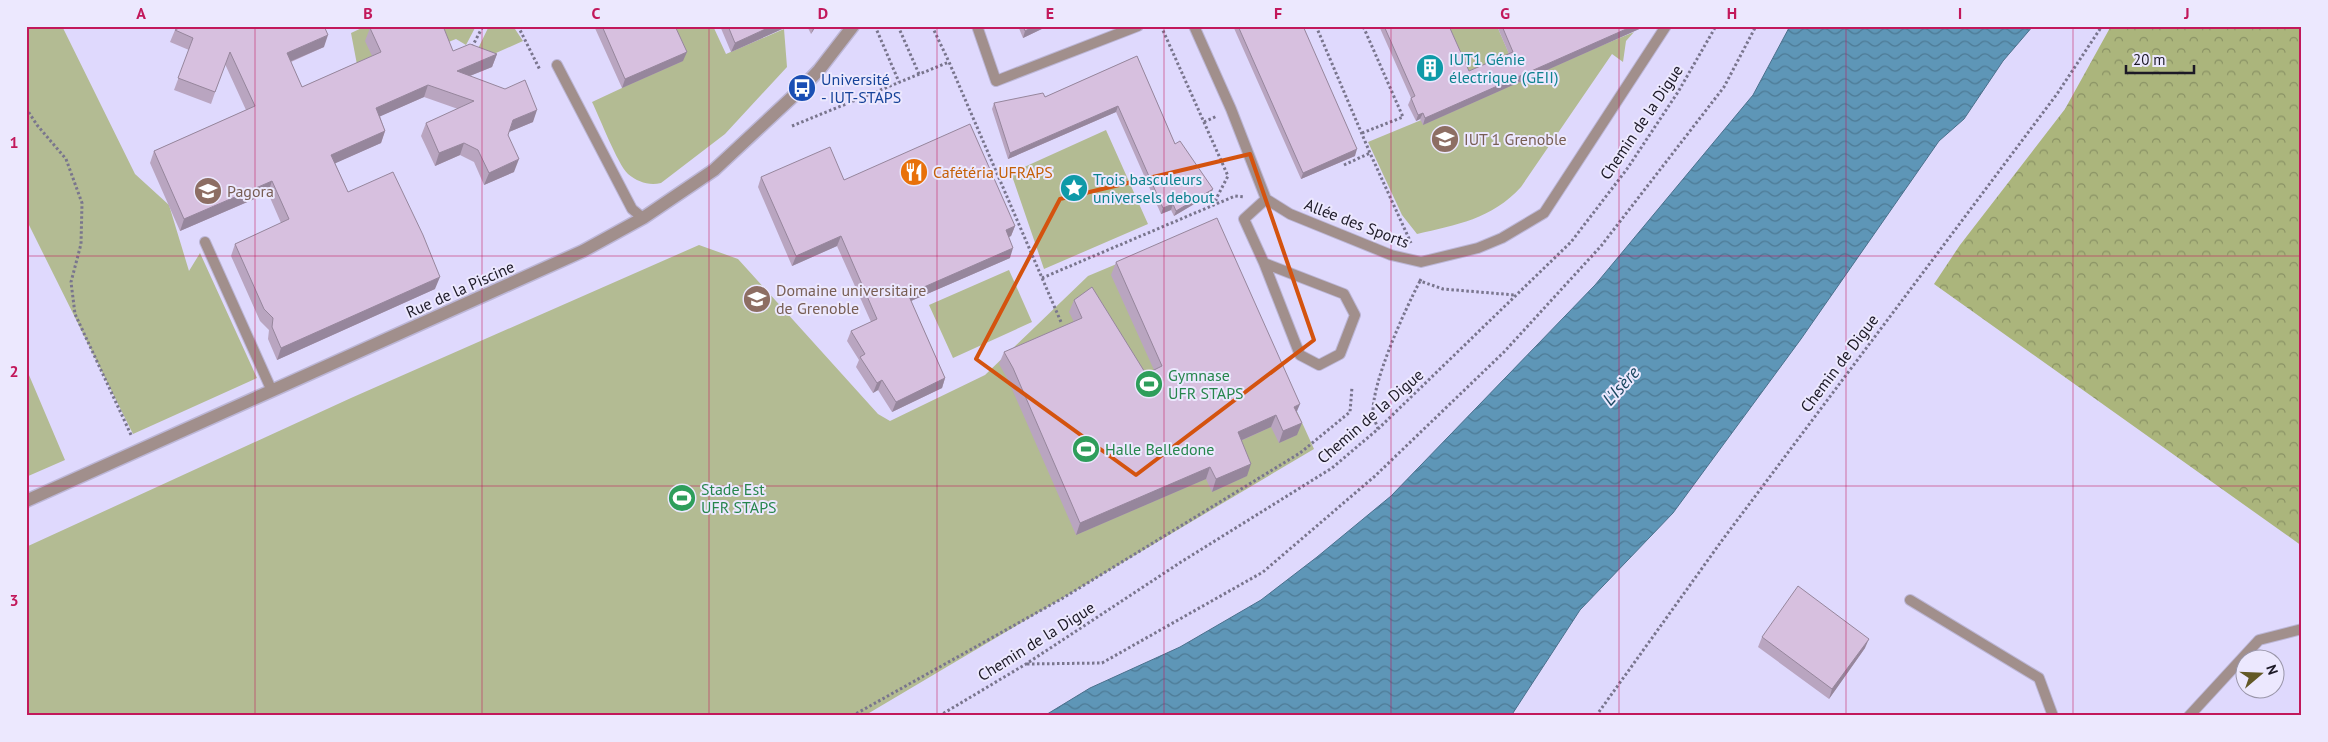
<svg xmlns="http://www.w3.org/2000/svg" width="2328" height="742" font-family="'PT Sans',sans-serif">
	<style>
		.green { fill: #b3bb93 }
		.forest { fill: url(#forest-crowns) }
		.water { fill: url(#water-waves); stroke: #4a708c }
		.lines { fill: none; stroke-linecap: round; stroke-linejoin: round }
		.service-casing { stroke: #bcb6d6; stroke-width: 12 }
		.minor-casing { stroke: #bcb6d6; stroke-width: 15 }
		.path { stroke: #79758d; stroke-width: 3; stroke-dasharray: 2.5 2.5; stroke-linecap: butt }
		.service { stroke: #a18f8c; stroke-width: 10 }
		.minor { stroke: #a18f8c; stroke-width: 12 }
		.wall { fill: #b9a5c0 }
		.shaded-wall { fill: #96869c }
		.building { fill: #d7c0df; stroke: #96869c }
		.marked { fill: none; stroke: #d4530f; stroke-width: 4; stroke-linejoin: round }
		.grid { fill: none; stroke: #c2185b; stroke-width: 1; stroke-opacity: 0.55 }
		.labels { text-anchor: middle; stroke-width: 4; stroke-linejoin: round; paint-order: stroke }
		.culture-label { font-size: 16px; fill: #0d838f; stroke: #ece8fe; text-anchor: start }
		.transit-label { font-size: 16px; fill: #164399; stroke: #ece8fe; text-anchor: start }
		.street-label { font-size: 16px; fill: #1c1926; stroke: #ece8fe }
		.education-label { font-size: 16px; fill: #785e54; stroke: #ece8fe; text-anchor: start }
		.food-label { font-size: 16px; fill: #c56008; stroke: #ece8fe; text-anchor: start }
		.leisure-label { font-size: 16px; fill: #27864d; stroke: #ece8fe; text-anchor: start }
		.water-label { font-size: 18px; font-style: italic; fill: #1a4760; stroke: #ece8fe }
		.neatline { fill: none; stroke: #c2185b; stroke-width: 2 }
		.grid-label { font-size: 16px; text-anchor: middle; font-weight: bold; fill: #c2185b }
	</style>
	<defs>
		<pattern id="forest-crowns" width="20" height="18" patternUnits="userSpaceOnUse" patternTransform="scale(1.25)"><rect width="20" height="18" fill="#abb57c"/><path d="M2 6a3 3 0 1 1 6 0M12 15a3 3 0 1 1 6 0" fill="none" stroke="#8a9265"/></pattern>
		<pattern id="water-waves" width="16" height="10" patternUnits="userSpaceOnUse" patternTransform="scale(1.25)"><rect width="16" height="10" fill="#5e96b7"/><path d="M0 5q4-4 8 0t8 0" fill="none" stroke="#4d7a95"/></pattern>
	</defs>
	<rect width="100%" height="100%" fill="#dfd9fd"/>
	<path class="green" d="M26 26H62L135 174 169 205 189 271 200 253 257 378 133 434 26 219Z
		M366 26H398L393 101 359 75 351 33Z
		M433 26H476L466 45 456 39 441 45Z
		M489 26H513L523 41 478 61 473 59Z
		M668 26H713L726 54 784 29 787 67 725 134 661 183C649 186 638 182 628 174 617 163 600 118 592 102L622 88Z
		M1444 26H1497L1511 58 1466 78Z
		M1634 32 1626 41 1623 62 1612 54 1521 187C1492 219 1456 225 1417 234L1402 215 1368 142Z
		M1106 130 1148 224 1044 269 1011 173Z
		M1212 224 1314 449 864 716H26V547L351 398 699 245 738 259 878 414 890 421 985 375 1088 276Z
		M1009 270 1032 322 953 358 929 305Z
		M26 368 65 460 26 477Z"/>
	<path class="forest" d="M2111 26H2302V546L1934 284 1960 245 2065 109Z"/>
	<path class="water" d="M1790 26H2033L2003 61 1964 119 1939 141 1801 339 1673 513 1580 610 1511 716H1044L1090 688 1180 647 1261 600 1317 557 1391 496 1595 285 1753 95Z"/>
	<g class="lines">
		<defs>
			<path id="service" d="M977 26 996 81 1138 26
				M1194 26 1231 109 1266 199 1290 214 1391 255 1421 262 1478 248 1502 238 1544 213 1666 26
				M557 65 632 209 643 218
				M205 242 272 391
				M1264 263 1344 294 1355 315 1340 354 1319 365 1300 355 1264 263 1244 219 1266 199
				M1910 600 2039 678 2053 716
				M2189 716 2259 640 2302 629"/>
			<path id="minor" d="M26 501 583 251 643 218 714 170 802 88 819 70 853 26"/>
		</defs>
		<use href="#service" class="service-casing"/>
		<use href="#minor" class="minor-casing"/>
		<path class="path" d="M518 26 540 70
			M875 26 899 82
			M898 26 919 74
			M932 26 949 62
			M1161 26 1228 176 1216 199V204
			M1316 26 1370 153 1411 243
			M472 47 483 26
			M26 108 37 125 66 159 82 203 81 244 71 282 75 314 132 437
			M1204 122 1217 116
			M792 126 949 62 1061 322
			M1362 133 1403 117 1363 26
			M1344 165 1370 153
			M1042 278 1235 196 1245 197
			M1421 279 1420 281 1443 289 1515 295
			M1378 429C1377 425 1374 420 1373 415 1371 383 1405 310 1420 281
			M1027 664 1102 663 1263 572 1375 476 1504 352 1601 246 1724 87 1756 26
			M852 716 1063 598 1300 453 1350 412 1352 387
			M939 716 1026 664 1181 562 1332 468 1378 429 1571 242 1627 169 1678 92 1716 26
			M1596 716 1723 539 2057 94 2102 26"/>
		<use href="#service" class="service"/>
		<use href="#minor" class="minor"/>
	</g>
	<path class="wall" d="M594 26H675L683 61 622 88Z
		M720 26H789L731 52Z
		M807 26H816L811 34Z
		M1018 26H1048L1023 38Z
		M1233 26H1303L1355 156 1301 179Z
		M1379 26H1449L1469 71 1509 54 1497 26H1646L1423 125 1420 119 1416 121 1408 105 1411 98Z
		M370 28 453 51 497 54 492 67 470 76 533 122 509 132 508 135 514 172 484 185 474 162 460 155 435 166 421 136 426 123 458 109 424 97 380 116 385 131 381 143 335 163 348 192 435 289 277 360 268 339 269 330 260 321 231 256 235 244 281 223 268 193 180 231 150 163 154 151 246 110 225 64 211 104 174 90 189 50 170 42 175 30 324 47 291 62 302 87 372 56 365 41Z
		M1137 56 1175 144 1211 194 1174 216 1171 210 1161 214 1116 112 1008 159 992 109 994 103 1045 97Z
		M761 177 844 180 1015 226 1011 236 1009 237 1010 258 911 301 945 378 942 388 892 412 878 390 873 393 856 367 859 360 847 341 851 331 871 322 837 246 792 266 758 187Z
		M1116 262 1297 412V435L1279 443 1271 427 1241 441 1247 476 1212 492 1206 479 1076 535 1008 380 999 364 1004 352 1074 322 1069 312 1074 300 1146 374 1154 370 1111 275Z
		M1762 637 1865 648 1829 699 1758 647Z"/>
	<path class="shaded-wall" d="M772 26H789L731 52 735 43Z
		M814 26H816L811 34Z
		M1035 26H1048L1023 38 1025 31Z
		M1633 26H1646L1423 125 1425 118Z
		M328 35 324 47 282 65 287 53Z
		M687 52 683 61 622 88 625 79Z
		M497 54 492 67 452 83 457 71Z
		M428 85 424 97 372 120 376 108Z
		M1118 106 1116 112 1008 159 1010 153Z
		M537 110 533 122 509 132 513 120Z
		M1423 113 1420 119 1416 121 1418 115Z
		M385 131 381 143 327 167 331 155Z
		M464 143 460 155 435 166 439 153Z
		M1357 149 1355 156 1301 179 1303 173Z
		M519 159 514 172 484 185 489 173Z
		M272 181 268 193 180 231 184 219Z
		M1213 189 1211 194 1174 216 1176 211Z
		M1173 204 1171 210 1161 214 1163 208Z
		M1015 226 1011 236 1002 240 1006 230Z
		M841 236 837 246 792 266 796 256Z
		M1013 248 1010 258 904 304 908 294Z
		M440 277 435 289 277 360 281 348Z
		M945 378 942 388 892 412 896 402Z
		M882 380 878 390 873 393 877 383Z
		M1300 404 1295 416 1294 407Z
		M1276 415 1271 427 1233 444 1238 432Z
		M1302 423 1297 435 1279 443 1283 431Z
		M1251 464 1247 476 1212 492 1216 479Z
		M1210 467 1206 479 1076 535 1080 523Z
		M1869 639 1865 648 1829 699 1832 689Z"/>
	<path class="building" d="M183 26H324L328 35 287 53 302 87 381 52 370 28 375 26H443L453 51 470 44 497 54 457 71 505 89 525 80 537 110 513 120 508 135 519 159 489 173 478 150 464 143 439 153 426 123 474 101 428 85 376 108 385 131 331 155 348 192 393 172 423 235 440 277 281 348 272 327 273 318 264 309 235 244 289 219 272 181 184 219 154 151 255 106 230 52 215 92 178 78 193 38 175 30Z
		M602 26H675L687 52 625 79Z
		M728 26H772L735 43Z
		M1023 26H1035L1025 31Z
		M1238 26H1303L1357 149 1303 173Z
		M1384 26H1449L1469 71 1513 52 1502 26H1633L1425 118 1423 113 1418 115 1411 98 1415 96Z
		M1137 56 1175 144 1180 141 1213 189 1176 211 1173 204 1163 208 1118 106 1010 153 994 103 1043 93 1045 97Z
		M970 124 1015 226 1006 230 1013 248 908 294 945 378 896 402 882 380 877 383 860 357 865 354 851 331 877 319 841 236 796 256 761 177 830 147 844 180Z
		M1217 218 1300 404 1294 407 1302 423 1283 431 1276 415 1238 432 1251 464 1216 479 1210 467 1080 523 1013 368 1004 352 1082 318 1074 300 1092 287 1146 374 1162 366 1116 262Z
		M1798 586 1869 639 1832 689 1762 637Z"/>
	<path class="marked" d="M1250 154 1314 340 1136 475 976 359 1060 199Z"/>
	<path class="grid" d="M255 26V716M482 26V716M709 26V716M937 26V716M1164 26V716M1391 26V716M1619 26V716M1846 26V716M2073 26V716M26 256H2302M26 486H2302"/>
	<defs>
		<symbol id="building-disc" viewBox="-11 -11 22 22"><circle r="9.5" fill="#0f9aa8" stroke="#ece8fe"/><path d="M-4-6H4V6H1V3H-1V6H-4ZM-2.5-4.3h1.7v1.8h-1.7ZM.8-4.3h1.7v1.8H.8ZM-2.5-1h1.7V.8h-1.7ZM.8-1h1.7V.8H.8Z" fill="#fff"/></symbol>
		<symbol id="bus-disc" viewBox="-11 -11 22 22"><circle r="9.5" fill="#1a4fb4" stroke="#ece8fe"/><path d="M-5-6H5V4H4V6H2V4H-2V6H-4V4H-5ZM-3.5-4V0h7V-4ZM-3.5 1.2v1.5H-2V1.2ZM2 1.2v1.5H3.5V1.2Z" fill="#fff"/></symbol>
		<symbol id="university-disc" viewBox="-11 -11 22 22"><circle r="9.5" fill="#8d6e63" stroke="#ece8fe"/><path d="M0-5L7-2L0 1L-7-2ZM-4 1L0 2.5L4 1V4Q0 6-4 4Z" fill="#fff"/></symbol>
		<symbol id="restaurant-disc" viewBox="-11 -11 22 22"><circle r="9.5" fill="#e8710a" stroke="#ece8fe"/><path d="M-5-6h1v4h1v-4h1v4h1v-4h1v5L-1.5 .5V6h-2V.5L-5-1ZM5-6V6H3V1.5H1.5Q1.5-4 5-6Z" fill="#fff"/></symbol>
		<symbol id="sight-disc" viewBox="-11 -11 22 22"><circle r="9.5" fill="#0f9aa8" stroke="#ece8fe"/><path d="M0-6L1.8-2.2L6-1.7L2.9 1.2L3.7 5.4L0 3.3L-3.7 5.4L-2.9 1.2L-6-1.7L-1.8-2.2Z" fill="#fff"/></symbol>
		<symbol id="stadium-disc" viewBox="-11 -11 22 22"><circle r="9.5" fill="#2e9e5b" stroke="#ece8fe"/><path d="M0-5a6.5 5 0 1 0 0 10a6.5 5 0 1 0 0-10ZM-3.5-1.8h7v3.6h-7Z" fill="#fff"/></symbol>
	</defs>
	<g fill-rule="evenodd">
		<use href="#building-disc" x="1414" y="52" width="32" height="32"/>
		<use href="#bus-disc" x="786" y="72" width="32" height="32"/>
		<use href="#university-disc" x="1429" y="123" width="32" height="32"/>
		<use href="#restaurant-disc" x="898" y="156" width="32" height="32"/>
		<use href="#sight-disc" x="1058" y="172" width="32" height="32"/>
		<use href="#university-disc" x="192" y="175" width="32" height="32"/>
		<use href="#university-disc" x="741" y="283" width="32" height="32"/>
		<use href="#stadium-disc" x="1133" y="368" width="32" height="32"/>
		<use href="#stadium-disc" x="1070" y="433" width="32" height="32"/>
		<use href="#stadium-disc" x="666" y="482" width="32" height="32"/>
	</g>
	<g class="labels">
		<g class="culture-label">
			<text x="1449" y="65">IUT1 Génie<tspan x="1449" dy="18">électrique (GEII)</tspan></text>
			<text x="1093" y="185">Trois basculeurs<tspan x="1093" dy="18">universels debout</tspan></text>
		</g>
		<g class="transit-label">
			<text x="821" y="85">Université<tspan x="821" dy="18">- IUT-STAPS</tspan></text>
		</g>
		<g class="street-label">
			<text transform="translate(1641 122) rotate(-56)" y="6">Chemin de la Digue</text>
			<text transform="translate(1357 223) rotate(21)" y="6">Allée des Sports</text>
			<text transform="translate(460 289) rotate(-24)" y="6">Rue de la Piscine</text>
			<text transform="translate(1839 363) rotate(-53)" y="6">Chemin de Digue</text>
			<text transform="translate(1370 416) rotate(-41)" y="6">Chemin de la Digue</text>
			<text transform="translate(1036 641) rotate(-32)" y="6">Chemin de la Digue</text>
		</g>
		<g class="education-label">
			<text x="1464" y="145">IUT 1 Grenoble</text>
			<text x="227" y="197">Pagora</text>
			<text x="776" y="296">Domaine universitaire<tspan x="776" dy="18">de Grenoble</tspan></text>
		</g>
		<g class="food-label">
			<text x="933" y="178">Cafétéria UFRAPS</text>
		</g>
		<g class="leisure-label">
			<text x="1168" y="381">Gymnase<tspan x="1168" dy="18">UFR STAPS</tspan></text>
			<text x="1105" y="455">Halle Belledone</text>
			<text x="701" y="495">Stade Est<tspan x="701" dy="18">UFR STAPS</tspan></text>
		</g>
		<g class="water-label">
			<text transform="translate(1621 386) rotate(-48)" y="6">L'Isère</text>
		</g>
	</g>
	<rect width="2328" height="742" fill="none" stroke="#ece8fe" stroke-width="55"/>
	<g transform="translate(2260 674) rotate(71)"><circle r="24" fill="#ece8fe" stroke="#9995a8"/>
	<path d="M0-4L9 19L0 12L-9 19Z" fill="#635926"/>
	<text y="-8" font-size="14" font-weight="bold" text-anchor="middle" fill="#1c1926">N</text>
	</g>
	<path d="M2126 65v8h68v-8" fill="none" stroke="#1c1926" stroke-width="2.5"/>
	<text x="2133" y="65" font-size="15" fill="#1c1926" stroke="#ece8fe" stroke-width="4" paint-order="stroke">20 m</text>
	<rect x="28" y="28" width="2272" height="686" class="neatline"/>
	<g class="grid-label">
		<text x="141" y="19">A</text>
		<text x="368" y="19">B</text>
		<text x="596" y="19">C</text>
		<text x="823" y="19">D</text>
		<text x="1050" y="19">E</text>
		<text x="1278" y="19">F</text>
		<text x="1505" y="19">G</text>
		<text x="1732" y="19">H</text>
		<text x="1960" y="19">I</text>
		<text x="2187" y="19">J</text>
		<text x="14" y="148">1</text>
		<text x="14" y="377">2</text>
		<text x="14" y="606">3</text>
	</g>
</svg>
